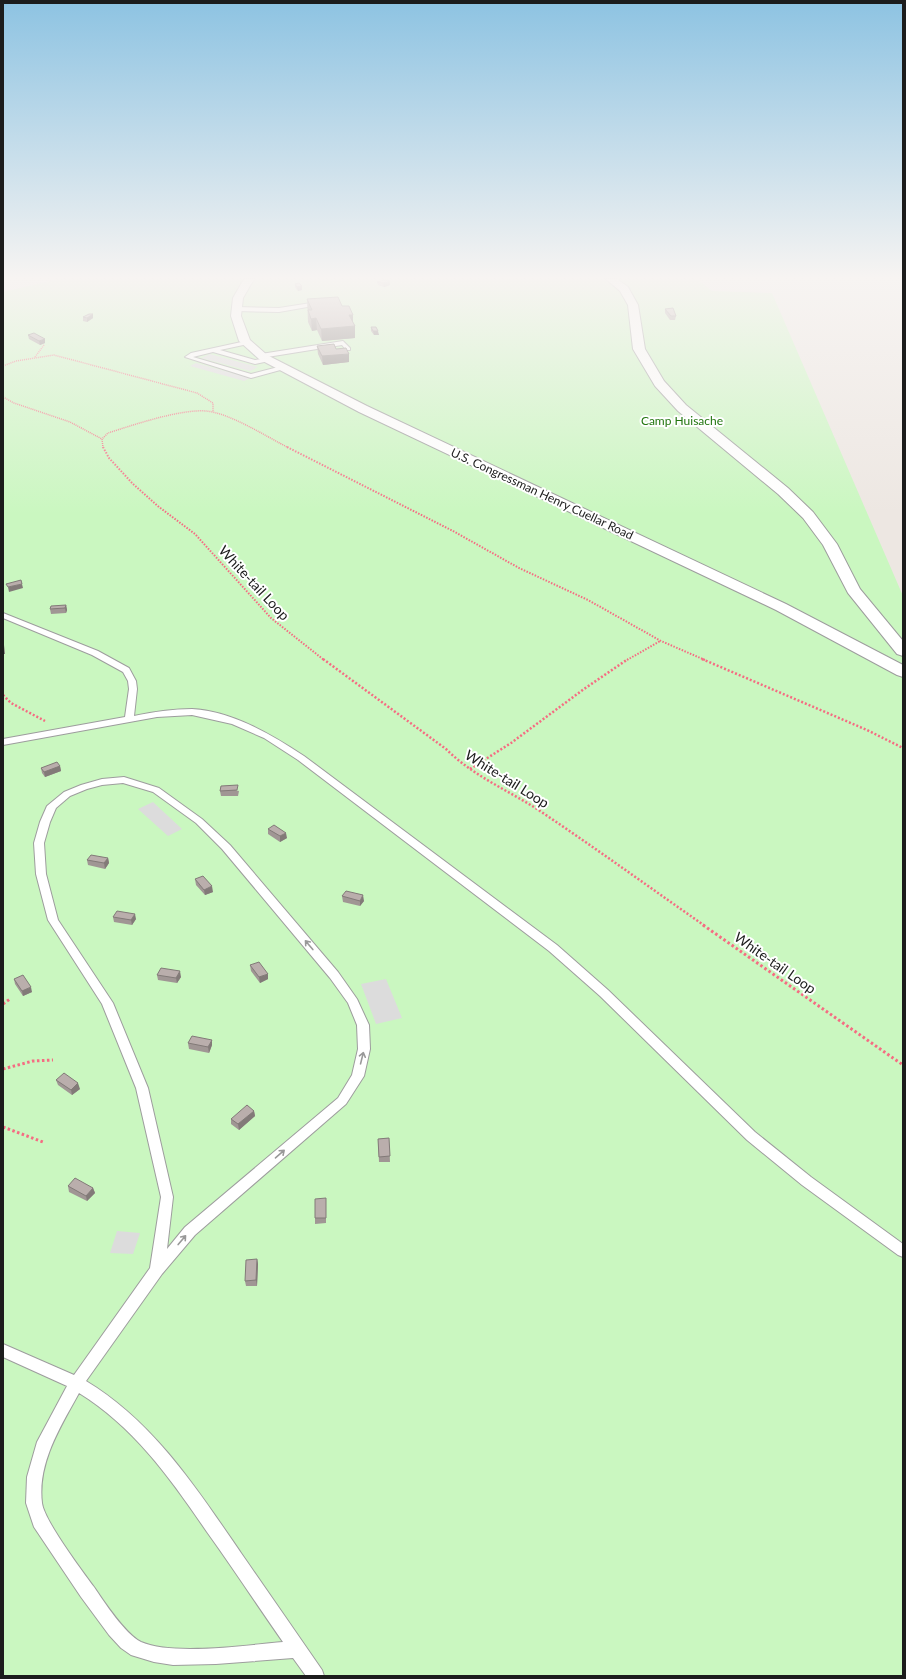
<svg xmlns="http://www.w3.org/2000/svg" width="906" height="1679" font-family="Lato,sans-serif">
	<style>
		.park { fill: #caf7c0 }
		.parking { fill: #dcdcdc }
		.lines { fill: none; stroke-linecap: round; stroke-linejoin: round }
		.service-casing { stroke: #9d9d9d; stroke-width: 2 }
		.minor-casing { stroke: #9d9d9d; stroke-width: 2 }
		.path-far3 { stroke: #f56c82; stroke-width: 1.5; stroke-dasharray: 1 1; stroke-linecap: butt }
		.path-far2 { stroke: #f56c82; stroke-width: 2; stroke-dasharray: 1.5 1.5; stroke-linecap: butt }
		.path-far1 { stroke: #f56c82; stroke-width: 2.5; stroke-dasharray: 2 2; stroke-linecap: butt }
		.path { stroke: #f56c82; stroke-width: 3; stroke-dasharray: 2.5 2.5; stroke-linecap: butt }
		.service { fill: #fff; fill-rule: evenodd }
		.minor { fill: #fff; fill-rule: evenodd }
		.wall { fill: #a09694 }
		.shaded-wall { fill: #827a78 }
		.building { fill: #baaeac; stroke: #827a78 }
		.oneway { stroke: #999 }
		.labels { text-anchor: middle; stroke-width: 4; stroke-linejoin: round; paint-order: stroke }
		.far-park-label { font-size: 12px; fill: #22760f; stroke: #fff }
		.far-street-label { font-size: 12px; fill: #1c1c1c; stroke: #fff }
		.street-label { font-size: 14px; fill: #1c1c1c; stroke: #fff }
	</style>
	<rect width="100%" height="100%" fill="#ede7e2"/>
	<path class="park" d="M59 279H697L712 291 772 293 903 596V1676H3V292Z"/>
	<path class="parking" d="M210 354 258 367 250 371 201 358Z
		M196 363 250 378 244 381 190 366Z
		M153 802 182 829 168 836 138 809Z
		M386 979 402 1018 376 1024 361 984Z
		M117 1231 140 1233 133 1254 110 1253Z"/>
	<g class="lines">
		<defs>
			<path id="service" d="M311 303 314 305 313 306 279 312 236 311 233 309 236 307 279 308Z
				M246 341 249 343 248 344 220 350 255 360 267 358 270 360 269 361 255 364 213 352 193 357 251 374 282 366 284 367V369L251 378 185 357 191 353Z
				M343 341 350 348V350H346L342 345 261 358 258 356 261 354Z
				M3 613 98 651 129 668 136 681 137 689 134 716C153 712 173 709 192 709 232 711 272 735 304 756L557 945 608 990 755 1132 811 1177 903 1244V1257L898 1255 802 1185 747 1140 600 996 549 951 298 760 264 738 232 724 192 715 157 717 3 745V739L125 717 129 689 128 681 123 672 92 655 3 618Z
				M124 777 159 788 202 819 230 845 338 972 357 999 369 1025 370 1049 364 1076 346 1104 195 1235 162 1274 86 1381C154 1422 197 1489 241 1553 268 1592 295 1631 322 1670L324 1676H306L293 1658 216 1664 173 1665 154 1662 131 1655 121 1648 109 1635 81 1597 34 1527 26 1503 27 1477 37 1442 67 1386 3 1357V1344L74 1375 150 1268 161 1197 136 1088 102 1004 48 920 36 874 34 843 40 822 47 806 64 792 81 785 102 779ZM123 783 153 792 196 823 222 849 330 978 348 1003 357 1025 358 1049 352 1075 338 1098 185 1227 167 1249 173 1197 148 1088 113 1003 58 920 46 874 44 843 50 822 56 808 70 796 87 789 102 785ZM79 1393C134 1427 171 1479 207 1532 233 1568 257 1605 283 1642 247 1645 173 1656 141 1642 125 1634 104 1602 94 1587 82 1571 44 1520 42 1503 37 1463 61 1426 79 1393Z"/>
			<path id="minor" d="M244 279H254L243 298 241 316 250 340 267 355 367 406 786 604 903 665V677L897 675 776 610 359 412 259 359 239 341 231 316 233 298Z
				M606 279H617L628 287 638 305 645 349 664 381 686 405 788 488 813 512 837 544 860 589 903 641V656L897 654 848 593 823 545 803 518 778 494 678 411 655 386 633 349 628 305 620 291Z"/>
		</defs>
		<use href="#service" class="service-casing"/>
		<use href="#minor" class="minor-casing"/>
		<path class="path-far3" d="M35 357 44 345
			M3 366 16 361 54 355 197 393 213 403V412
			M3 397 14 403 70 422 102 439
			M103 448 102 439 108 433C133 425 180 409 206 411 230 413 267 437 289 448"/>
		<path class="path-far2" d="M103 447 109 458 133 484 159 507 195 534 271 618 324 660
			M287 447 453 531 519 568 588 600 661 641 705 660
			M627 660 660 641"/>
		<path class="path-far1" d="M323 659 446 749C472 775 507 790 537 809 594 847 649 887 705 926
			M702 659 867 730 903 748
			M3 695 11 703 45 721
			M470 769 511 743 584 689 628 659"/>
		<path class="path" d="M703 925 903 1065
			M3 1004 10 999
			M3 1069 33 1061 53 1060
			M3 1127 43 1142"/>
		<use href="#service" class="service"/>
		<use href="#minor" class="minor"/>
	</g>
	<path class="wall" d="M384 280 390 285 384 287 378 285 377 282Z
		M295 284 302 290 298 291 295 287Z
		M307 299 342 306 353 323 355 338 322 341 317 330 312 331 308 322Z
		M665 309 676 316 675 320H670L665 313Z
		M83 317 93 318 87 322 83 321Z
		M371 327 379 335H374L371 331Z
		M28 335 45 343 40 345 29 339Z
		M317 346 336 349 349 362 323 365 318 354Z
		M66 605 67 610 66 613 51 614 50 609Z
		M60 766 61 771 45 777 42 773 41 768Z
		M221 786 239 791 238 796H221L220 791Z
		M268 829 287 838 280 842 268 834Z
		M108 858 109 863 105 869 88 865 87 860Z
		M195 879 213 892 205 895 196 885Z
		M342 896 364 901 360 906 343 902Z
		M113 917 136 919 132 925 114 922Z
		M250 965 268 979 260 983 251 971Z
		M157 975 181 977 177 983 158 980Z
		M14 979 32 992 23 996 15 984Z
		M188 1043 212 1045 209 1053 189 1049Z
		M56 1080 80 1089 72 1095 58 1085Z
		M254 1111 255 1116 239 1130 231 1124V1119Z
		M389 1138 390 1162H379L378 1139Z
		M68 1186 93 1188 95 1193 87 1201 69 1192Z
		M326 1203V1223L315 1224V1218Z
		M257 1259 258 1264 257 1286H246L245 1281Z"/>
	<path class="shaded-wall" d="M390 281V285L384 287 383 283Z
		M302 286V290L298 291 297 287Z
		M93 314V318L87 322V318Z
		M349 315H353V326H355V338L322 341 321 329Z
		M316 318 317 330 312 331 311 319Z
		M373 331H378L379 335H374Z
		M45 339V343L40 345 39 341Z
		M349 354V362L323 365 322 356Z
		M22 584 23 588 9 592 8 587Z
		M66 605 67 610 66 613 65 608Z
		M4 645 5 654H3V649Z
		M60 766 61 771 45 777 44 772Z
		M286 833 287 838 280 842V836Z
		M108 858 109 863 105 869 104 863Z
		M212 886 213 892 205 895 204 890Z
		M363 895 364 901 360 906V901Z
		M135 914 136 919 132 925 131 920Z
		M180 971 181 977 177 983 176 978Z
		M268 974V979L260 983 259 977Z
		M31 987 32 992 23 996 22 991Z
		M212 1040V1045L209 1053 208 1047Z
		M78 1083 80 1089 72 1095 71 1090Z
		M254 1111 255 1116 239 1130 238 1124Z
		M93 1188 95 1193 87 1201 86 1196Z
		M257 1259 258 1264 257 1286 256 1280Z"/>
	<path class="building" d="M384 280 390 281 383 283 377 282Z
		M299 283 302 286 297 287 295 284Z
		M338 297 342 306H349L353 315H349L355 326 321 329 316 318 311 319 308 310H312L307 299Z
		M673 308 676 316H671L665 309Z
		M89 314H93L87 318 83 317Z
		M371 327H376L378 331H373Z
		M34 333 45 339 39 341 28 335Z
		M334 344 336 349 346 348 349 354 322 356 317 346Z
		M21 580 22 584 8 587 6 584Z
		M66 605 65 608 50 609 51 606Z
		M57 762 60 766 44 772 41 768Z
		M238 785 237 790 220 791 221 786Z
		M274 825 286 833 280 836 268 829Z
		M91 855 108 858 104 863 87 860Z
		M203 876 212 886 204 890 195 879Z
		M346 891 363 895 360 901 342 896Z
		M117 911 135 914 131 920 113 917Z
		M259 962 268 974 259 977 250 965Z
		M161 968 180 971 176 978 157 975Z
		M23 975 31 987 22 991 14 979Z
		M192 1036 212 1040 208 1047 188 1043Z
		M64 1073 78 1083 71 1090 56 1080Z
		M247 1105 254 1111 238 1124 231 1119Z
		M389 1138 390 1156 379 1157 378 1139Z
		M75 1178 93 1188 86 1196 68 1186Z
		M326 1198V1218H315V1199Z
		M257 1259 256 1280 245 1281 246 1260Z"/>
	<defs><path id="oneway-shaft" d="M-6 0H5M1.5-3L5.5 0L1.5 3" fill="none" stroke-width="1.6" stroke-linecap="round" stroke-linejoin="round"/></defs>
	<g class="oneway">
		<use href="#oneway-shaft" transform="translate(309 945) rotate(-130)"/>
		<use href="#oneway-shaft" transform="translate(362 1058) rotate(-76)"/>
		<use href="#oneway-shaft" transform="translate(280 1154) rotate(-41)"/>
		<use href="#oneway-shaft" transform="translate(182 1240) rotate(-50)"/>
	</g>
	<linearGradient id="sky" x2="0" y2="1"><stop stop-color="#8dc3e2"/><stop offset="0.54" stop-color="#f7f4f2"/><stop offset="1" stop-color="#f7f4f2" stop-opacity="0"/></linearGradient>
	<rect width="906" height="514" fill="url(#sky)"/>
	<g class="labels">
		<g class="far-park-label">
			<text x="682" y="425">Camp Huisache</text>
		</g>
		<g class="far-street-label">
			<text transform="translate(542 494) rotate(25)" y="4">U.S. Congressman Henry Cuellar Road</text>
		</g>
		<g class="street-label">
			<text transform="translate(254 583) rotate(47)" y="5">White-tail Loop</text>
			<text transform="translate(507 779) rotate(32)" y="5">White-tail Loop</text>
			<text transform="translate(775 963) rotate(35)" y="5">White-tail Loop</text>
		</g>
	</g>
	<rect width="906" height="1679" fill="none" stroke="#1c1c1c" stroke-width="8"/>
</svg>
